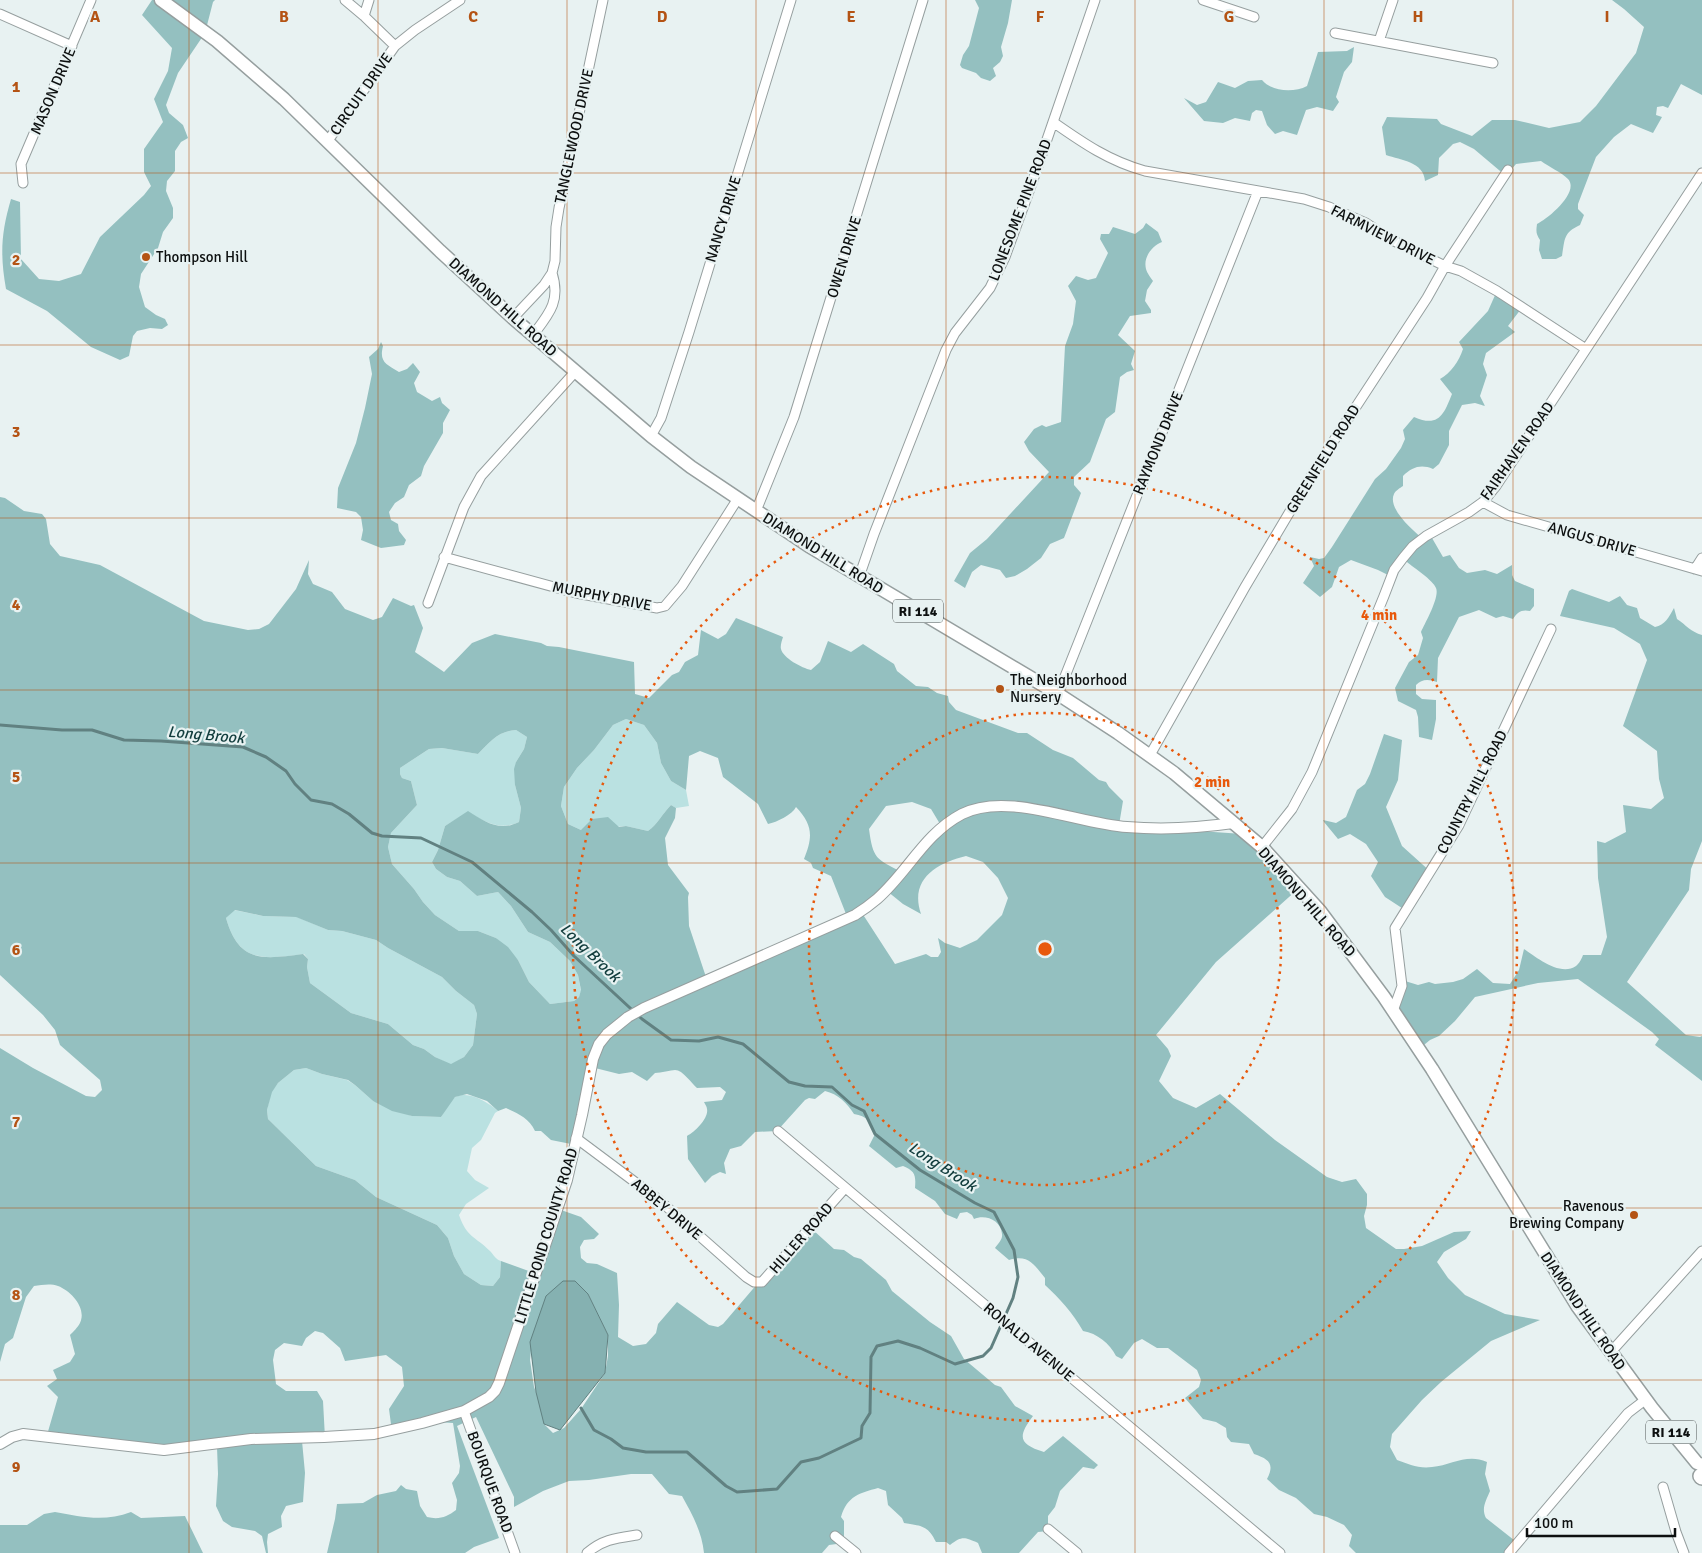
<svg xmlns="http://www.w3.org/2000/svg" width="1702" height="1553" font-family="Signika,sans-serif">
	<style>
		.green { fill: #bae1e1 }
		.forest { fill: #94c0c0; fill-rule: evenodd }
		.water { fill: #85b1b1; stroke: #618181 }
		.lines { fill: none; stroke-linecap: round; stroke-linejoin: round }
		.stream { stroke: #618181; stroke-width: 3 }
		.minor-casing { stroke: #969f9f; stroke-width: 11 }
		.tertiary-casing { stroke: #969f9f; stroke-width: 12 }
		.primary-casing { stroke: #969f9f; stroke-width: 15 }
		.motorway-casing { stroke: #969f9f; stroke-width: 18 }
		.minor { stroke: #fff; stroke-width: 9 }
		.tertiary { stroke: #fff; stroke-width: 10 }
		.primary { stroke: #fff; stroke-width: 12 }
		.motorway { stroke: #fff; stroke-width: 15 }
		.grid { fill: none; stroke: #b45314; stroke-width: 1; stroke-opacity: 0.55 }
		.ring { fill: none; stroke: #e8590c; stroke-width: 2.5; stroke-dasharray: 2.5 5 }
		.poi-dot { fill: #b45314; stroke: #e8f2f2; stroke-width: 2 }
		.labels { text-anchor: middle; stroke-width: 4.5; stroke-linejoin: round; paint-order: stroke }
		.shield { fill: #e8f2f2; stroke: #4f5454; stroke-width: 1 }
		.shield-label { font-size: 14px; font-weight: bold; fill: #0d1010 }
		.street-label { font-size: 15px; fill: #0d1010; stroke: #e8f2f2 }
		.poi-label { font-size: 15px; fill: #0d1010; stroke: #e8f2f2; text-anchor: start }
		.water-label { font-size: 16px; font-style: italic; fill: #123d3d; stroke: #e8f2f2 }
		.grid-label { font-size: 16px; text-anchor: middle; font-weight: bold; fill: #b45314; stroke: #e8f2f2; stroke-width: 4.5; stroke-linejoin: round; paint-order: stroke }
		.centre { fill: #e8590c; stroke: #e8f2f2; stroke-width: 2.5 }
		.ring-label { font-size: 15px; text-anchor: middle; font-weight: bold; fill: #e8590c; stroke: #e8f2f2; stroke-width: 4.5; stroke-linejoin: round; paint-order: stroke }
	</style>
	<rect width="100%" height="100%" fill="#e8f2f2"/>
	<path class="green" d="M626 719 644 725 657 743 661 763 671 781 686 790 689 806 676 808 671 805C662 814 658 824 648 831L626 826 581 830 568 824 561 806 564 787 577 768 594 750 613 725Z
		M516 730 527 737 524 749 516 762 515 785 521 808 519 822C499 831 486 822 468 812L445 826 438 850 432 862 436 869 447 877 460 881 477 896 498 892 511 906 528 932 550 942 570 961 578 975 581 991 579 997 574 1001 550 1004 529 982 518 960 496 938 478 931H459L435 915 423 902 414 889 392 864 388 847 391 833 417 805 411 781 402 778 400 774V768L429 749 442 748 478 754C490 742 498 731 516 730Z
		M234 910 263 916 297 917 328 930 342 931 376 940 388 948 442 977 456 991 474 1005 477 1014 473 1045 464 1057 451 1065 435 1057 424 1049 413 1045 388 1024 351 1013 310 983 307 967 308 959 304 954C264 959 239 964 226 918Z
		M306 1068 322 1074 347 1080 355 1085 373 1101 412 1116 441 1117C445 1110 449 1101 455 1097 469 1090 488 1102 498 1111L495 1113 481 1140 472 1148 467 1171 475 1180 489 1188 466 1204 459 1215C467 1238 475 1236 490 1251 494 1255 495 1259 501 1261L500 1277 493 1286 481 1285 464 1274 454 1256 448 1238 437 1225 376 1197 355 1180 316 1166 268 1119 267 1110 271 1092 278 1083 294 1070Z"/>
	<path class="forest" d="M152 0H215L213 2 205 33 178 73 166 105 169 113 183 125 188 138 181 142 175 151V171L167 181 166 191 173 208V218L163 232 158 248 141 274 139 287 145 307 156 315 165 319 168 325 162 329 150 328 137 331 133 336 129 356 120 360 91 347 47 311 6 289C0 255 1 233 11 199L20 202 21 259 39 279 59 281 81 274 100 237 144 195 151 186 144 172V149L163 122 154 99 168 71 172 48 142 15Z
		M975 0H1012L1008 23 1001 47 1003 56 1000 62 993 68 996 76 990 81 981 78 976 73 962 68 960 65 963 55 969 46 979 8Z
		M1612 0H1702V95L1681 84 1668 108 1663 106 1657 107 1656 115 1662 117 1653 133 1631 124 1614 137 1596 157 1578 204V209L1584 215 1580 225C1563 233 1565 239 1562 256L1556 259H1542L1539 250 1540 240C1536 234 1536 232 1537 224 1548 219 1580 192 1568 179 1561 172 1549 167 1541 161L1516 164 1506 176 1474 149 1460 142 1453 144 1439 158 1438 175 1425 181C1424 162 1401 160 1386 155L1382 127 1387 117 1437 119 1441 124 1472 136 1492 120H1515L1549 128 1580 122 1596 106 1636 53 1644 27 1624 9Z
		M1354 47 1352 62 1344 72 1336 97 1339 102 1333 111 1317 107 1306 110 1297 135 1283 131 1275 134 1267 125 1262 111 1256 110 1252 113 1250 121 1235 118 1223 123 1204 121 1184 98 1197 105 1206 102 1218 82 1235 88 1248 81 1262 80C1272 92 1294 93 1307 86L1318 52 1347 51Z
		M1146 223 1158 232 1162 242C1152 246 1143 257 1146 269 1147 273 1151 278 1153 281L1147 290 1145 301 1151 310V313L1130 316 1118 335 1135 351 1131 364 1134 370 1127 372 1120 377 1115 412 1106 419 1090 462 1074 477V485L1081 493 1064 538 1050 544 1041 558 1027 569 1015 576 1006 578 1000 570 981 565 972 572 965 588 954 581 970 553 987 539 1049 472 1029 451 1024 442 1034 429 1042 425 1046 427 1061 422 1065 346 1073 324 1076 301 1068 286 1076 276 1088 280 1096 278 1108 253 1100 239 1101 234H1109L1113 227 1135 234 1143 228Z
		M1496 293 1521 309 1508 326 1515 332 1486 353 1483 364 1487 375 1480 396 1485 406 1475 403 1462 405 1449 431V445L1439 464 1433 469C1421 464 1412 467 1403 476V486C1400 488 1395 491 1394 494 1387 509 1414 531 1424 540L1432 538 1443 557 1450 555 1459 568 1467 573 1485 570 1497 574 1512 565V575L1515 581 1534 589V606L1530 611C1522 609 1517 612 1513 619L1503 616 1496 618 1479 610 1459 617 1438 658 1437 682C1428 679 1422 679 1416 685V694L1422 699 1436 700V719L1432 740 1419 737 1418 717 1416 710 1398 701 1395 688 1409 662 1418 655 1423 638 1421 632C1425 623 1440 597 1436 588 1433 580 1414 568 1407 562H1403L1394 578 1378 570 1351 560 1339 567 1332 587 1320 597 1303 583 1314 566 1310 557 1319 559 1324 558 1332 547 1375 479 1386 469 1401 448 1405 439 1403 430 1414 417C1439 428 1444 414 1452 394L1440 379C1451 373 1459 361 1463 349L1459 342 1488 311Z
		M381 342 383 346C379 362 386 364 399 372L407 369 413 363 420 372 414 383 417 392 432 401 440 397 442 403 450 410 443 423V433L424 466 421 476 409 485 404 497 395 503 389 512 391 520 398 524 399 531 406 540 404 545 381 548 361 540 363 530 361 517 356 512 337 508 338 488 356 443 365 408 372 374 369 357 378 349Z
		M0 497 5 498 24 511 42 514 46 519 50 544 60 556 100 565 204 621 248 630 259 629 269 624 296 589 309 560 308 574 313 584 332 592 345 609 373 620 382 617 393 598 411 606 414 605 423 628 415 652 444 672 472 643 495 634 541 643 547 646 559 647 634 662 635 694 649 698 672 675 679 672 685 662 698 655 701 630 718 639 726 634 736 618 783 637C782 640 780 646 781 649 783 658 802 668 811 670L820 662 828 641 851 652 863 644 894 664 897 671 916 686 928 687 937 693 948 696 949 702 956 710 1018 733H1027L1053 750 1073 758 1099 780 1106 782 1109 787 1123 801 1119 825 1172 833 1199 831 1243 834 1298 889 1216 962 1156 1035 1168 1049 1171 1056 1159 1081 1173 1098 1196 1108 1220 1094 1275 1140 1327 1177 1342 1182 1356 1179 1367 1194V1205L1364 1216 1366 1228 1396 1249H1404L1422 1246 1454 1232 1471 1231 1466 1239 1444 1252 1437 1262 1448 1278 1465 1295 1505 1314 1540 1320 1491 1341 1441 1382 1422 1400 1392 1434 1390 1447 1397 1460C1408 1464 1419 1469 1432 1467 1452 1465 1467 1453 1487 1462L1485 1474 1490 1491C1486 1501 1481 1508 1486 1518L1519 1544 1512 1553H1356L1349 1546 1352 1535 1344 1525 1327 1517 1314 1514 1296 1498 1279 1490 1267 1479C1275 1464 1269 1459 1254 1454L1249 1444 1231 1442 1227 1437 1226 1428 1216 1422 1203 1419 1185 1398 1199 1387 1201 1380 1197 1370 1168 1348H1157L1142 1339 1134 1343 1122 1359 1116 1356C1110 1344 1097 1333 1083 1331 1073 1313 1060 1299 1045 1285V1278C1034 1265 1029 1254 1009 1260L995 1248C998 1244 1003 1239 1002 1234 1001 1220 985 1214 974 1219L972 1215 967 1212 960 1213 957 1219 945 1214 935 1201 915 1188C916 1175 915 1171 903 1166L896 1168 869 1146 875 1134C871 1122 867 1116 854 1114 847 1103 838 1094 825 1091L815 1099 809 1098 805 1100 777 1131 755 1132 741 1146 730 1149 724 1163 726 1174 720 1172 712 1176 705 1183 688 1159 687 1136C695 1132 709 1118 707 1109 707 1107 705 1104 704 1102L722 1100 726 1092 720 1087 697 1088C691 1083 683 1070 675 1070 671 1070 661 1073 655 1073L647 1081 632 1072 619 1074 595 1068 576 1145 551 1140 541 1131H535C529 1118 519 1114 506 1108L498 1111 487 1101 467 1094 455 1097 441 1117 412 1116 392 1111 373 1101 355 1085 348 1080 322 1074 306 1068 294 1070 278 1083 272 1092 267 1110 268 1119 316 1166 355 1180 376 1197 437 1225 448 1238 454 1256 464 1274 481 1285 493 1286 500 1277 501 1261 537 1274 561 1210 581 1217 599 1234 594 1239 584 1240 580 1247 581 1258 587 1263 597 1264 617 1273 619 1305 618 1337 633 1346 646 1344 656 1333 658 1324 677 1302 709 1325 718 1327 723 1324 758 1283 813 1230 834 1249 844 1250 854 1257 861 1259 886 1280 892 1291 930 1322 951 1336 964 1359 995 1385 1001 1387 1015 1406 1033 1416C1017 1437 1019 1444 1044 1452L1063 1436 1098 1465 1094 1469 1083 1467 1060 1491 1055 1507 1048 1516V1531L1038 1532 1019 1553H982L978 1543C964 1537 962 1536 950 1545L946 1542H936C928 1525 921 1526 904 1523L902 1518 888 1505 886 1491 878 1488C860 1493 847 1496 841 1517L844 1521V1543L829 1545 822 1553H704C702 1532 692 1514 682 1496L669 1494 652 1474H631L589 1480 569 1481 543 1491 514 1507V1497L476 1417 457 1426 499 1538 474 1547 465 1553H327L335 1519 337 1504 363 1503 377 1495 396 1491 401 1485 406 1489 417 1491 420 1506 427 1517C439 1520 447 1517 456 1510L457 1500 452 1483 459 1473 460 1466 453 1423 437 1422 392 1432 389 1409 404 1386 402 1367 386 1355 345 1361 340 1348 323 1333 315 1331 306 1338 302 1346 284 1343 275 1350 273 1360 276 1384 286 1391H317L323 1401 325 1438 302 1441 305 1473 303 1502 286 1506 281 1516 282 1527 268 1534 267 1542 268 1553H266L262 1536 255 1531 232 1527 223 1521 216 1506 218 1474 217 1447 167 1451 47 1435 58 1397 47 1386 57 1379 53 1370 70 1362 75 1354 70 1335C73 1332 78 1327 80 1323 87 1308 71 1291 58 1286 50 1283 42 1285 34 1286L26 1297 13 1338 5 1344 0 1362V1048L33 1068 86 1096 95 1097 102 1090 100 1080 60 1045 55 1030 43 1015 0 975ZM626 719 644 725 657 743 661 763 671 781 686 790 689 756 700 751 718 758 723 777 758 804 768 824C777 822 792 815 796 807 813 825 813 837 804 859L811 863 813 868 831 876 848 919 707 980 689 926 688 897 689 893 668 865 665 838 675 818 676 808 671 805C662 814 658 824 648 831L626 826 619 827 608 817 592 819 581 830 568 824 561 806 564 787 577 768 594 750 613 725ZM516 730 527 737 524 749 516 762 514 769 515 785 521 808 519 822C499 832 486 822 468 811L445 826 438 850 432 862 436 869 447 877 460 881 477 896 498 892 511 906 528 932 550 942 570 961 578 975 581 990 579 997 574 1001 550 1004 529 982 518 960 508 947 496 938 478 931H459L435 915 423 902 414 889 392 864 388 847 391 833 417 805 411 781 402 778 400 774V768L429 749 442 748 478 754C490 742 498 731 516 730ZM912 802 931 809 943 829 902 872C876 859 873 859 869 829L886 806ZM966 856 983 862 998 878 1008 898 1002 915 977 940 960 948 945 943 938 938 941 952 938 957H931L926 954 895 964 862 913 887 891 903 904 921 914C909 879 937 863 966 856ZM235 910 263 916 296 917 328 930 342 931 376 940 388 948 442 977 456 991 474 1005 477 1014 473 1045 464 1057 451 1064 435 1057 424 1049 413 1045 388 1024 351 1013 310 983 307 967 308 959 303 954C264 959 239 964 226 918ZM588 1294 608 1335V1356L605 1373 581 1409 564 1428 553 1433 544 1424 542 1407 534 1387 530 1360 532 1341Z
		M1572 589 1609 602 1620 596 1627 605 1637 608 1640 618 1655 627C1665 625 1669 617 1674 608L1677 619C1686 625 1691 632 1702 635V841L1691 869 1689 890 1627 982 1686 1035 1700 1037 1702 1036V1081L1655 1045 1659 1039 1652 1032 1578 979 1538 983 1475 997 1455 1021 1439 1036 1430 1040 1419 1049 1391 1008 1405 981 1418 985 1429 982 1435 984 1453 982 1463 979 1477 969 1493 983 1510 984 1519 970 1524 949C1536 957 1560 977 1576 966 1579 964 1582 958 1583 955H1601L1607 937 1598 878 1597 841 1605 843 1626 832 1623 805 1651 809 1664 798 1659 779 1657 751 1623 726 1647 660 1640 644 1614 628 1560 616 1569 591Z
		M1384 734 1402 740 1398 780 1386 807 1402 846 1432 873 1408 912 1385 897 1371 876 1378 862 1366 844 1350 834 1338 839 1324 822 1323 820 1336 823 1346 817 1357 790 1365 784 1370 774Z
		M55 1512C81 1517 105 1522 131 1512L141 1518 185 1516 203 1553H0V1525H27L44 1514Z"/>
	<path class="water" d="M563 1281H575L588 1294 608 1335 605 1373 560 1430 544 1424 536 1392 530 1342 546 1296Z"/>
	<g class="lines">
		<path class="stream" d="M0 725 62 730H92L124 740 161 741 243 747 266 757 286 771 295 784 311 800 332 804 349 814 372 833 382 836 421 838 472 862 532 912 551 930 574 956 642 1019 671 1040 699 1041 718 1037 743 1044 789 1082 805 1086 832 1087 852 1105 864 1111 875 1134 920 1170 975 1203 994 1212 1014 1250 1018 1277 1013 1298 991 1348 983 1356 955 1364 920 1348 898 1341 877 1346 871 1357 870 1413 862 1426 861 1438 819 1458 801 1462 777 1489 737 1492 726 1486 687 1452H646L623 1448 611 1439 594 1430 581 1408"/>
		<defs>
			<path id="minor" d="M345 0 364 16 395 46
				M1203 0 1254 17
				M0 14 72 46
				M364 16 369 0
				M1335 33 1493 63
				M1379 41 1393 0
				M1053 122C1083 143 1109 161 1145 171L1304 199 1329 207 1366 223 1392 240 1445 266 1461 271 1497 291 1586 349
				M327 142 395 46 415 30 460 0
				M23 183 21 164 91 0
				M513 318 544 285 552 273 555 261 556 227 559 208 603 0
				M533 335C549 314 561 301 552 273
				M651 436 661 418 689 332 791 0
				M1483 502 1507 515 1702 571
				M756 511 794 417 923 0
				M444 557 576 593 657 608 665 606 682 586 737 500
				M1695 569 1702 558
				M859 577 874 534 946 350 955 333 990 288 1005 257 1032 183 1095 0
				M428 603 464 507 481 476 575 372
				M1058 694 1258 191
				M1150 755 1245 587 1314 471 1427 298 1445 266 1508 170
				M1262 847 1292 809 1312 772 1384 596 1394 570 1403 558 1413 546 1426 536 1469 512 1483 502 1496 486 1702 173
				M1393 1011 1402 986 1395 928 1459 825 1551 629
				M778 1131 1280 1553
				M576 1138 659 1200 746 1277 754 1282H762L845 1188
				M1610 1353 1702 1251
				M464 1411 515 1553
				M1663 1487 1676 1532 1684 1553
				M1048 1529 1077 1553
				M835 1536 856 1553
				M587 1553C603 1539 617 1538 637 1535
				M1509 1553 1628 1413 1645 1400"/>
			<path id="tertiary" d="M0 1444 12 1437 23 1434 164 1450 251 1439 324 1437 374 1434 422 1423 464 1411 489 1397 495 1391 499 1383 567 1180 582 1115 593 1059 599 1044 607 1034 628 1017 644 1008 855 915C863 910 870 905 877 899 908 872 924 834 962 814 1007 791 1079 824 1127 827 1163 830 1198 828 1233 823"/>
			<path id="primary" d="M161 0 217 41 284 99 440 251 513 318 651 436 691 467 809 546 1058 694 1118 733 1174 773 1262 847 1320 911 1384 997 1432 1069 1578 1307 1652 1408 1697 1463 1702 1465"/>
			<path id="motorway" d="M1701 1476 1702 1477"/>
		</defs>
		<use href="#minor" class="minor-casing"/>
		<use href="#tertiary" class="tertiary-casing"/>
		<use href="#primary" class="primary-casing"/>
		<use href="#motorway" class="motorway-casing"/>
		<use href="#minor" class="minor"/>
		<use href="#tertiary" class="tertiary"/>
		<use href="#primary" class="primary"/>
		<use href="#motorway" class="motorway"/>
	</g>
	<path class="grid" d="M189 0V1553M378 0V1553M567 0V1553M756 0V1553M946 0V1553M1135 0V1553M1324 0V1553M1513 0V1553M0 173H1702M0 345H1702M0 518H1702M0 690H1702M0 863H1702M0 1035H1702M0 1208H1702M0 1380H1702"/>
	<g class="ring">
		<circle cx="1045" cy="949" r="236"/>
		<circle cx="1045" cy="949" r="472"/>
	</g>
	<g class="poi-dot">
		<circle cx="146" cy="257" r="5"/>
		<circle cx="1000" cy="689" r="5"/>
		<circle cx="1634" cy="1215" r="5"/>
	</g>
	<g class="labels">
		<g class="shield">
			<rect x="893" y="599.5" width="50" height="23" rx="4"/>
			<rect x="1646" y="1420.5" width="50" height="23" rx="4"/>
		</g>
		<g class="shield-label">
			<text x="918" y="616">RI 114</text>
			<text x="1671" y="1437">RI 114</text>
		</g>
		<g class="street-label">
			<text transform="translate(53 91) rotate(-67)" y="5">MASON DRIVE</text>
			<text transform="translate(361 94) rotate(-55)" y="5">CIRCUIT DRIVE</text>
			<text transform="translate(574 136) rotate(-78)" y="5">TANGLEWOOD DRIVE</text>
			<text transform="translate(1020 210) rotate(-69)" y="5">LONESOME PINE ROAD</text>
			<text transform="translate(723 219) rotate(-73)" y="5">NANCY DRIVE</text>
			<text transform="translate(1383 235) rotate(27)" y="5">FARMVIEW DRIVE</text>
			<text transform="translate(844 257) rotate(-73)" y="5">OWEN DRIVE</text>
			<text transform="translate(503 307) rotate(42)" y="5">DIAMOND HILL ROAD</text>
			<text transform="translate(1158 443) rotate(-68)" y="5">RAYMOND DRIVE</text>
			<text transform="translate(1517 451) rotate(-55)" y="5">FAIRHAVEN ROAD</text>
			<text transform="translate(1323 459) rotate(-58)" y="5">GREENFIELD ROAD</text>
			<text transform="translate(1592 539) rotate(16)" y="5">ANGUS DRIVE</text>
			<text transform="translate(823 553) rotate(32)" y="5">DIAMOND HILL ROAD</text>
			<text transform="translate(602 596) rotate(11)" y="5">MURPHY DRIVE</text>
			<text transform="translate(1472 792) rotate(-63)" y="5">COUNTRY HILL ROAD</text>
			<text transform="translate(1307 902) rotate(49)" y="5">DIAMOND HILL ROAD</text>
			<text transform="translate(667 1209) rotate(40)" y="5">ABBEY DRIVE</text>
			<text transform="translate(546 1236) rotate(-73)" y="5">LITTLE POND COUNTY ROAD</text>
			<text transform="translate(801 1238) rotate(-49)" y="5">HILLER ROAD</text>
			<text transform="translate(1583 1311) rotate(56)" y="5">DIAMOND HILL ROAD</text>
			<text transform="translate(1029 1342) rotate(40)" y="5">RONALD AVENUE</text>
			<text transform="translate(490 1482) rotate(70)" y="5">BOURQUE ROAD</text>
		</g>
		<g class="poi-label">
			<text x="156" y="262">Thompson Hill</text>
			<text x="1010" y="685">The Neighborhood<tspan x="1010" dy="17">Nursery</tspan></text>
			<text x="1624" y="1211" text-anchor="end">Ravenous<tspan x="1624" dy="17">Brewing Company</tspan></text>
		</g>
		<g class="water-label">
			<text transform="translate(206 734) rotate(5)" y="6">Long Brook</text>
			<text transform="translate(591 952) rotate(44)" y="6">Long Brook</text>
			<text transform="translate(943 1166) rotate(33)" y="6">Long Brook</text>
		</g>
	</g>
	<g class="grid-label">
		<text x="95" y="22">A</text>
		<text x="284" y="22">B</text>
		<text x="473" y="22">C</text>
		<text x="662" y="22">D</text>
		<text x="851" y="22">E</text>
		<text x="1040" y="22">F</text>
		<text x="1229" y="22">G</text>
		<text x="1418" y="22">H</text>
		<text x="1607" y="22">I</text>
		<text x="16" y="92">1</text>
		<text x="16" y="265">2</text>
		<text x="16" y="437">3</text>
		<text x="16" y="610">4</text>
		<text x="16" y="782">5</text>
		<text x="16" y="955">6</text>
		<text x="16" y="1127">7</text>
		<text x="16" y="1300">8</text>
		<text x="16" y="1472">9</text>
	</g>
	<circle cx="1045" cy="949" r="8" class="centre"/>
	<g class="ring-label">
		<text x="1379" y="620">4 min</text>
		<text x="1212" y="787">2 min</text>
	</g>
	<path d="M1527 1528v8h148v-8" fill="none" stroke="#0d1010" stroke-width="2.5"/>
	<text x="1534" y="1528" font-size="15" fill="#0d1010" stroke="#e8f2f2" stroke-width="4" paint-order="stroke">100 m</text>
</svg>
